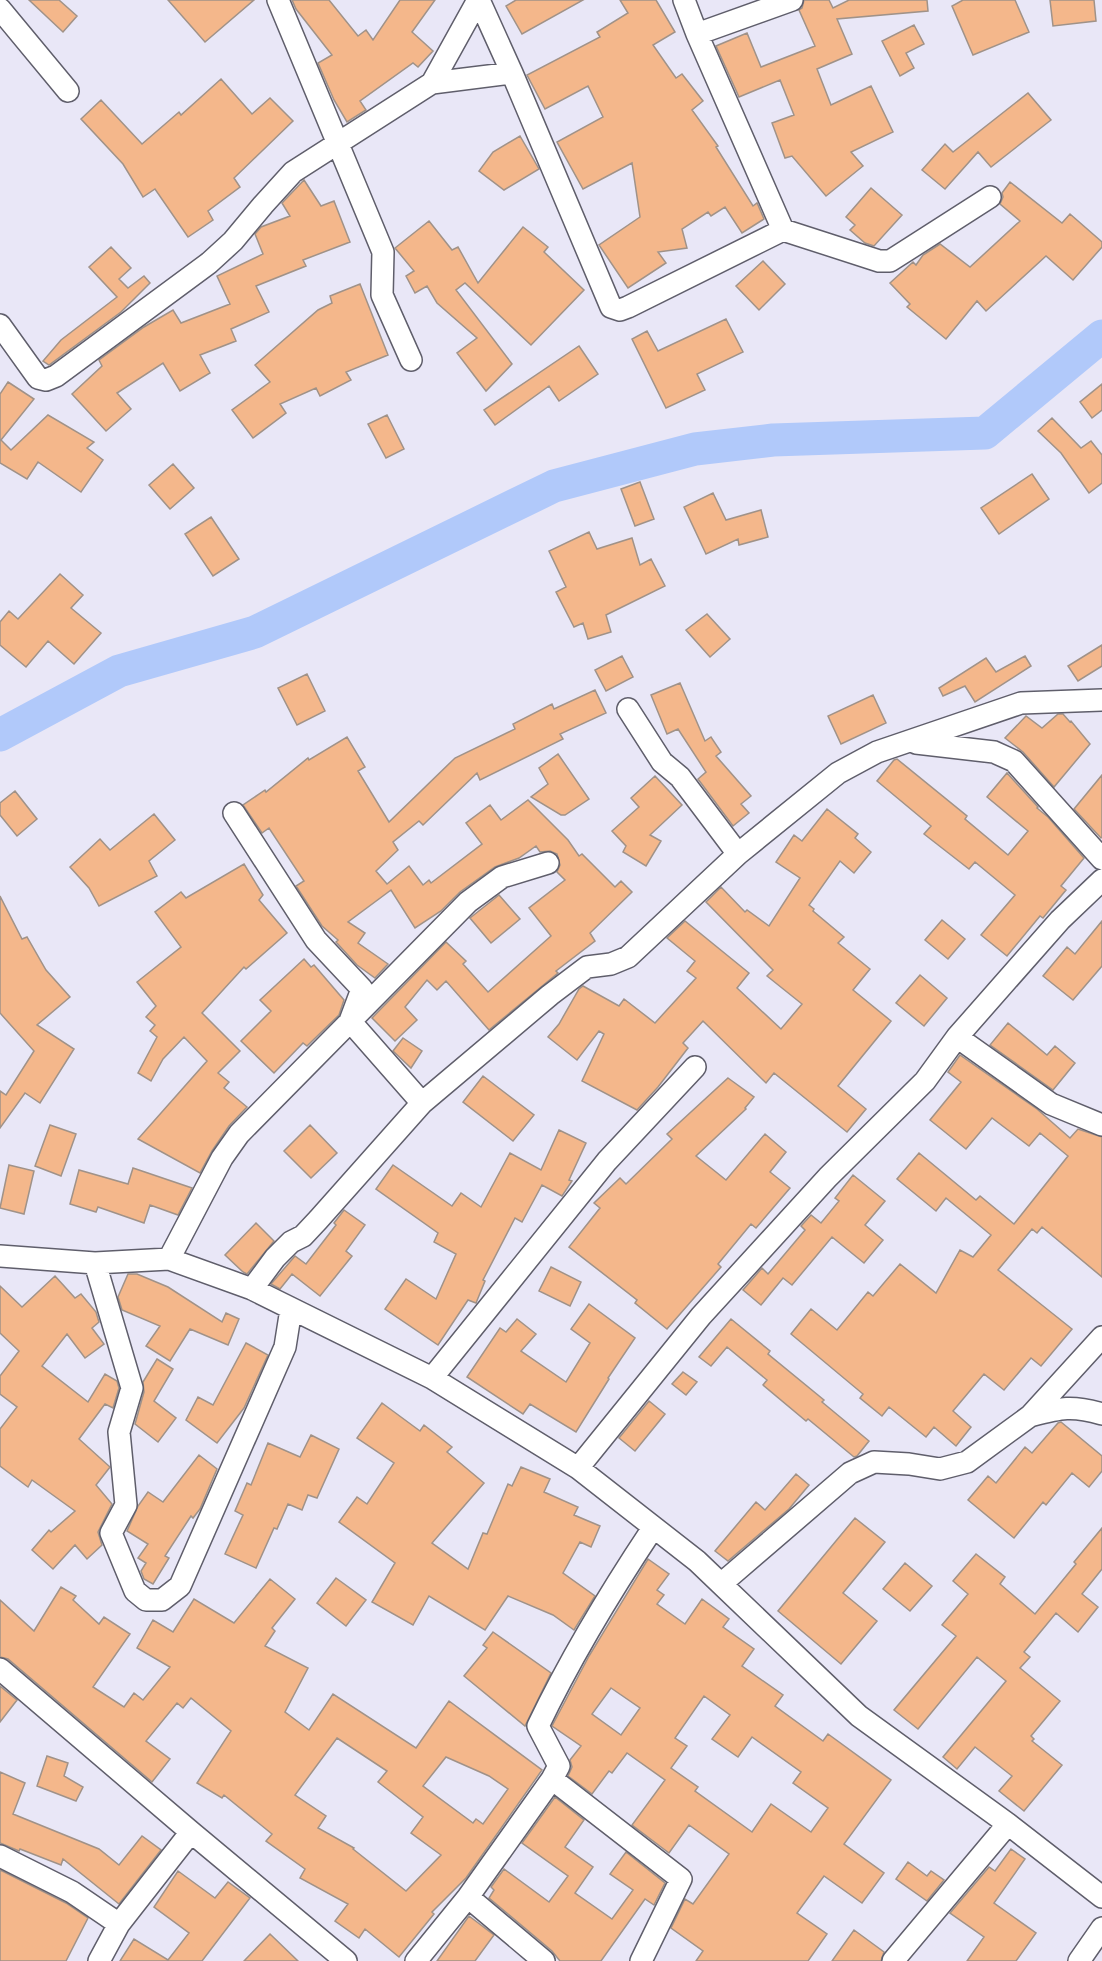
<svg xmlns="http://www.w3.org/2000/svg" width="1102" height="1961" font-family="Figtree,sans-serif">
	<style>
		.lines { fill: none; stroke-linecap: round; stroke-linejoin: round }
		.river { stroke: #b1c9fa; stroke-width: 33 }
		.building { fill: #f4b78b; stroke: #a09288; stroke-width: 1.5; fill-rule: evenodd }
		.street-casing { stroke: #5f5e6b; stroke-width: 24 }
		.street { stroke: #fff; stroke-width: 21 }
	</style>
	<rect width="100%" height="100%" fill="#e9e7f7"/>
	<g class="lines">
		<path class="river" d="M0 735 119 671 255 632 554 486 695 449 773 440 985 433 1102 336"/>
	</g>
	<path class="building" d="M29 0H59L77 16 63 32Z
		M168 0H254L205 42Z
		M292 0H329L358 36 366 30 373 40 400 0H435L412 32 433 51 418 67 413 63 360 101 366 110 347 122 334 100 318 63 332 55 296 9Z
		M516 0H583L522 34 506 6Z
		M620 0H656L675 32 653 45 676 78 682 74 703 101 692 110 718 146 716 147 753 206 757 203 758 205 764 219 742 233 725 207 711 216 708 212 682 229 687 248 658 252 666 263 628 288 599 245 640 217 632 163 583 189 557 142 603 117 588 86 545 109 527 75 600 37 597 32 628 13Z
		M804 0H829L833 8 849 0H927L928 11 837 19 852 54 817 69 831 105 871 86 893 132 851 152 863 166 826 196 792 156 785 158 772 123 794 115 780 80 739 97 716 46 747 33 761 67 815 46 799 10 802 8Z
		M963 0H1015L1029 32 973 55 952 6Z
		M1050 0H1094L1096 21 1053 26Z
		M914 25 924 44 906 53 914 68 900 76 882 41Z
		M221 79 252 114 270 98 293 121 234 178 240 187 208 211 213 220 188 237 155 189 143 197 123 164 81 119 101 100 142 144 179 112 181 115Z
		M1028 93 1051 120 991 167 978 152 945 189 922 170 945 144 953 152Z
		M520 136 539 169 504 190 479 171 493 152Z
		M304 180 321 206 334 201 350 242 303 260 306 266 256 286 269 312 231 329 236 341 200 355 210 373 180 391 163 363 117 393 131 409 106 431 72 394 102 366 99 360 144 327 173 310 181 323 230 304 217 276 263 254 255 234 261 227 290 216 282 203Z
		M1010 182 1062 223 1070 214 1102 242V247L1073 280 1046 256 986 311 977 301 946 339 907 307 910 304 890 283 913 262 916 265 923 255 940 244 970 267 1020 221 1000 204 1003 197 1002 193Z
		M871 188 902 215 874 246 865 243 850 230 855 225 846 217Z
		M429 221 452 250 458 247 478 283 523 227 548 247 544 252 584 290 531 345 465 283 456 290 512 364 486 391 457 353 477 338 437 303 427 286 415 293 406 276 414 271 395 248Z
		M111 247 131 268 119 279 128 288 144 276 150 283 121 312 49 365 43 361 61 340 117 297 89 267Z
		M763 261 785 284 759 310 736 286Z
		M360 284 388 355 346 372 351 380 320 396 316 388 280 404 286 413 253 438 232 410 270 382 255 365 318 310 332 303 330 296Z
		M726 319 743 352 697 374 705 390 666 408 632 339 647 331 658 351Z
		M579 346 598 374 559 401 549 386 495 425 484 410Z
		M8 382 34 399 1 440 11 450 48 415 94 442 87 448 103 460 81 492 38 462 27 479 0 463V394Z
		M1102 384V410L1092 418 1080 402Z
		M387 415 404 449 386 458 368 424Z
		M1052 418 1081 448 1091 441 1102 455V483L1089 493 1061 453 1038 431Z
		M173 464 194 488 170 509 149 485Z
		M1032 474 1049 499 999 534 981 508Z
		M640 482 654 519 635 526 621 489Z
		M713 493 726 520 761 510 768 537 739 545 738 539 706 554 684 507Z
		M211 517 239 559 213 576 185 534Z
		M589 532 597 549 632 538 640 565 651 559 665 586 606 615 611 632 588 639 583 623 574 627 556 592 566 587 549 551Z
		M60 574 83 595 71 608 101 633 74 664 48 641 26 667 0 645V622L9 611 18 619Z
		M707 614 730 639 710 657 686 630Z
		M1102 645V666L1078 681 1068 666Z
		M622 656 633 677 606 691 595 670Z
		M1025 656 1031 666 975 702 965 686 943 696 939 688 986 658 996 672Z
		M307 674 325 711 297 725 278 688Z
		M680 683 705 741 711 737 721 752 716 756 751 796 741 804 749 813 733 826 698 779 706 772 678 729 667 734 651 695Z
		M595 690 606 713 560 734 563 739 480 780 477 773 423 825 419 821 393 842 398 850 376 871 387 884 409 866 423 885 429 880 431 883 482 844 466 823 490 805 501 820 528 800 568 840 579 856 582 854 615 887 621 881 632 892 590 933 595 941 556 971 558 973 489 1030 446 981 437 990 427 980 405 1007 417 1020 395 1041 372 1018 446 942 466 961 463 964 488 992 551 936 529 908 565 880 557 872 560 865 557 854 550 851 540 852 536 846 519 858 495 867 460 892 441 911 415 928 391 890 348 922 365 933 358 943 388 964 375 978 357 965 336 942 338 940 322 926 296 886 304 881 269 828 262 833 243 805 265 790 266 792 308 758 309 760 347 737 365 767 358 771 389 822 455 758 515 729 513 724 552 704 554 709Z
		M873 695 886 723 841 744 828 716Z
		M1058 714H1063L1070 722 1071 721 1090 744 1054 787 1023 752 1005 738 1026 716 1042 728Z
		M558 754 589 799 565 815H561L531 797 548 784 539 768Z
		M897 759 967 816 965 819 1008 855 1028 831 987 797 1007 773 1038 807 1037 808 1048 817 1084 858 1061 886 1066 890 1043 918 1040 916 1007 956 981 935 1015 895 975 862 969 869 924 834 931 826 877 781 894 760Z
		M1102 775V837L1101 838 1074 809Z
		M655 776 682 805 650 835 661 841 646 866 623 852 626 846 612 831 639 807 631 798Z
		M15 791 37 819 17 836 0 815V803Z
		M827 809 858 834 855 838 871 852 854 873 840 861 809 905 814 909 813 911 844 937 838 943 870 969 853 990 891 1021 838 1086 866 1109 847 1132 774 1073 766 1083 703 1021 683 1043 688 1048 658 1087 637 1110 582 1081 604 1034 599 1031 577 1060 548 1037 559 1024 579 989 583 986 619 1006 624 999 655 1023 696 978 687 971 695 961 667 938 685 921 749 973 737 988 781 1029 802 1004 767 976 773 970 706 902 721 887 745 912 747 910 769 926 800 878 776 862 794 835 802 841Z
		M154 814 175 840 149 861 157 876 99 906 89 888 70 867 100 839 110 850Z
		M244 864 263 895 259 900 287 933 246 969 244 967 202 1013 240 1051 218 1073 229 1082 224 1088 247 1107 229 1126 212 1151 200 1173 138 1139 207 1061 184 1037 163 1059 151 1081 138 1073 157 1037 150 1031 155 1025 146 1017 156 1006 137 982 181 947 155 912 181 892 186 898Z
		M499 895 520 919 491 943 470 918Z
		M0 896 22 939 27 937 46 970 70 997 37 1025 74 1049 40 1103 25 1093 0 1128V1091L6 1095 34 1051 0 1013Z
		M942 920 965 939 948 959 925 940Z
		M1102 921V966L1073 1000 1043 976 1067 947 1075 954Z
		M304 959 311 967 314 965 344 1000 339 1015 307 1046 303 1043 274 1073 241 1041 271 1011 260 1000Z
		M920 975 947 998 924 1026 896 1003Z
		M1008 1023 1047 1055 1055 1046 1075 1063 1053 1090 990 1045Z
		M403 1038 422 1051 411 1068 393 1051Z
		M960 1055 1037 1109 1070 1138 1078 1129 1102 1137V1277L1042 1227 1037 1233 1032 1229 998 1270 1072 1329 1041 1366 1031 1358 1004 1390 984 1374 953 1411 971 1427 956 1446 934 1427 926 1437 889 1407 882 1416 860 1398 863 1394 791 1334 811 1309 837 1330 868 1292 873 1296 900 1264 936 1293 960 1250 973 1257 991 1235 946 1198 936 1211 897 1179 919 1153 976 1200 980 1196 1014 1224 1068 1156 1040 1133 1029 1146 992 1118 966 1149 930 1120 961 1082 948 1072Z
		M483 1076 534 1115 513 1141 463 1102Z
		M728 1078 754 1097 745 1108 746 1109 696 1156 726 1180 765 1134 786 1152 770 1172 790 1188 756 1228 751 1224 718 1264 721 1267 667 1329 635 1303 637 1300 569 1247 600 1208 594 1203 620 1178 626 1184 672 1139 667 1134Z
		M50 1125 76 1134 61 1176 35 1166Z
		M310 1125 337 1153 311 1178 284 1151Z
		M559 1130 586 1143 569 1180 572 1181 562 1196 542 1185 522 1222 515 1218 483 1280 485 1281 476 1303 468 1300 438 1345 385 1309 406 1279 436 1299 456 1254 434 1242 438 1233 376 1189 393 1165 452 1206 461 1193 481 1207 510 1153 541 1170Z
		M9 1165 34 1171 24 1214 0 1208Z
		M133 1168 192 1188 178 1215 150 1205 144 1223 98 1207 96 1212 70 1204 79 1170 128 1184Z
		M853 1175 885 1201 865 1225 883 1240 864 1263 832 1237 792 1285 783 1278 761 1305 743 1290 762 1268 768 1274 805 1230 801 1226 811 1215 821 1223 839 1201 835 1198Z
		M344 1210 365 1225 346 1251 352 1256 320 1296 292 1274 280 1289 271 1284 295 1256 306 1264 336 1225 334 1223Z
		M256 1223 274 1241 247 1274 243 1272 225 1255Z
		M551 1267 581 1282 570 1306 539 1291Z
		M128 1274H137L168 1287 222 1322 226 1313 239 1319 228 1345 190 1329 170 1361 146 1346 160 1326 122 1310 118 1297Z
		M55 1276 75 1298 81 1294 96 1312 99 1322 92 1328 104 1344 85 1358 67 1334 42 1366 88 1402 105 1374 117 1381 119 1388 113 1408 105 1404 79 1439 110 1467 96 1485 112 1504 98 1532 102 1545 87 1559 75 1545 53 1569 32 1550 49 1530 51 1532 75 1511 32 1480 28 1487 0 1466V1429L17 1407 0 1394V1376L19 1351 0 1333V1286L22 1307Z
		M589 1304 635 1338 608 1378 609 1379 576 1432 530 1404 523 1414 467 1377 500 1328 506 1332 517 1319 536 1334 521 1351 566 1382 590 1343 571 1329Z
		M731 1319 770 1351 768 1354 824 1400 822 1402 869 1441 857 1456 854 1457 808 1419 806 1421 763 1385 767 1380 727 1347 711 1366 699 1357Z
		M246 1343 268 1355 244 1408 217 1443 186 1420 198 1397 213 1405Z
		M157 1359 173 1369 154 1401 176 1418 158 1442 135 1424 144 1392 143 1382Z
		M683 1372 697 1382 686 1395 672 1384Z
		M649 1401 665 1414 635 1451 619 1438Z
		M382 1403 420 1431 424 1425 452 1447 447 1452 484 1483 432 1543 468 1569 483 1533 487 1534 508 1484 512 1486 521 1467 550 1479 544 1492 578 1507 574 1515 600 1526 591 1547 580 1542 563 1573 595 1596 574 1630 553 1615 508 1596 485 1630 429 1596 413 1625 372 1602 395 1563 339 1522 357 1497 367 1504 394 1463 357 1438Z
		M1061 1422 1102 1456V1471L1089 1487 1072 1473 1046 1505 1043 1502 1014 1538 968 1500 988 1476 996 1483 1025 1447 1032 1453 1058 1423Z
		M311 1435 339 1449 317 1498 308 1495 302 1510 288 1504 277 1529 274 1528 256 1568 225 1554 243 1515 235 1511 247 1483 251 1485 268 1443 300 1457Z
		M199 1455 217 1469 200 1509 193 1518 191 1516 165 1556 169 1558 153 1584 144 1579 141 1571 146 1563 138 1558 148 1544 127 1531 138 1506 148 1492 163 1502Z
		M796 1474 809 1485 789 1509 728 1561 715 1551 756 1502 765 1510Z
		M855 1518 885 1542 843 1593 877 1621 841 1664 778 1611Z
		M1102 1528V1569L1082 1594 1098 1607 1078 1632 1056 1613 1024 1652 1030 1657 1020 1668 1060 1701 1031 1736 1034 1739 1032 1741 1062 1765 1024 1811 999 1791 1012 1776 975 1747 957 1769 943 1757 1006 1681 977 1657 918 1729 894 1710 956 1636 942 1625 968 1594 953 1581 976 1554 1005 1577 1000 1584 1035 1614 1076 1564 1074 1562Z
		M648 1559 669 1574 657 1590 664 1595 657 1604 685 1624 702 1599 729 1619 723 1627 754 1649 742 1666 783 1695 775 1706 823 1741 828 1734 891 1780 844 1844 884 1873 862 1903 824 1876 797 1913 827 1934 808 1961H696L703 1951 671 1928 685 1899 693 1904 729 1854 689 1825 669 1853 632 1825 665 1780 627 1753 612 1773 609 1771 592 1794 568 1776 572 1767 570 1760 581 1746 552 1726 589 1656ZM611 1688 640 1708 621 1735 592 1714ZM704 1696 730 1715 712 1739 738 1757 752 1737 801 1772 793 1783 828 1808 811 1832 771 1804 752 1832 695 1791 698 1787 671 1768 687 1746 675 1738Z
		M905 1563 932 1586 910 1611 883 1589Z
		M336 1578 366 1600 346 1626 317 1603Z
		M270 1579 295 1599 272 1628 275 1631 265 1646 308 1668 285 1712 309 1730 333 1694 416 1748 449 1701 542 1770 466 1878 432 1912 434 1914 399 1957 365 1929 359 1938 335 1921 348 1904 300 1878 305 1869 266 1841 272 1834 224 1795 222 1798 197 1783 231 1731 191 1698 183 1708 177 1703 146 1741 170 1759 152 1782 8 1659 0 1657V1600L34 1631 61 1587 76 1596 73 1600 99 1624 104 1617 130 1634 93 1687 124 1707 134 1693 143 1700 170 1667 137 1648 153 1620 173 1632 194 1599 234 1623ZM337 1738 387 1771 378 1782 423 1817 411 1833 441 1855 406 1891 353 1849 354 1848 318 1828 326 1816 295 1795ZM446 1757 489 1776 508 1789 483 1824 476 1819 473 1823 423 1786Z
		M493 1632 551 1673 525 1726 464 1676 487 1648 483 1645Z
		M0 1686 17 1700 0 1722Z
		M47 1756 68 1763 64 1776 83 1787 76 1801 37 1786Z
		M0 1772 25 1783 13 1814 99 1849 119 1865 142 1836 161 1850 119 1904 63 1859 61 1865 20 1849 19 1851 0 1843Z
		M555 1797 584 1820 565 1847 593 1867 575 1893 612 1919 633 1890 610 1874 626 1852 665 1883 654 1905 645 1899 601 1961H560L552 1951 489 1898 494 1890 491 1887 504 1869 549 1902 568 1876 522 1843Z
		M1011 1849 1025 1859 994 1903 1036 1933 1016 1961H967L984 1937 950 1913 989 1867 995 1871Z
		M908 1862 927 1876 931 1871 944 1880 927 1901 896 1879Z
		M0 1870 66 1903 88 1918 66 1961H0Z
		M178 1871 215 1898 228 1882 250 1898 202 1961H120L134 1939 168 1960 189 1933 154 1907Z
		M469 1916 494 1935 475 1961H437Z
		M854 1930 884 1952 881 1961H832Z
		M270 1934 298 1961H244Z"/>
	<g class="lines">
		<defs>
			<path id="street" d="M278 0 383 252 382 295 411 360
				M479 0 512 73 611 307 620 310 628 307 783 230 879 261H890L990 197
				M684 0 697 34 783 230
				M0 9 68 91
				M697 34 792 0
				M432 83 478 0
				M0 325 38 378 46 380 56 376 209 263 233 241 263 205 293 172 432 83 512 73
				M628 709 662 762 680 777 738 854
				M916 743 994 752 1014 761 1102 859
				M234 813 316 940 362 989 350 1021 422 1103
				M957 1037 1051 1104 1102 1125
				M0 1256 95 1263 169 1259 252 1289 432 1378 578 1468 697 1561 859 1716 1008 1824 1102 1897
				M169 1259 222 1158 239 1134 468 902 502 877 548 863
				M95 1263 132 1388 119 1432 126 1505 111 1533 135 1591 146 1600H162L180 1586 285 1347 291 1309
				M252 1289 275 1258 291 1242 303 1236 318 1220 422 1103 550 995 587 967 611 964 628 957 738 854 838 773 877 752 1021 703 1102 700
				M432 1378 607 1161 695 1067
				M1030 1416C1061 1408 1071 1405 1102 1414
				M578 1468 701 1316 828 1177 925 1081 957 1037 1060 920 1102 880
				M721 1584 850 1473 874 1462 909 1464 940 1469 967 1462 1030 1416 1102 1337
				M0 1669 191 1832 346 1961
				M552 1779 681 1879 641 1961
				M0 1856 72 1892 119 1924
				M468 1897 544 1961
				M99 1961 119 1924 191 1832
				M416 1961 468 1897 552 1779 559 1766 538 1726C571 1657 611 1591 653 1528
				M893 1961 1008 1824
				M1079 1961 1102 1928"/>
		</defs>
		<use href="#street" class="street-casing"/>
		<use href="#street" class="street"/>
	</g>
</svg>
